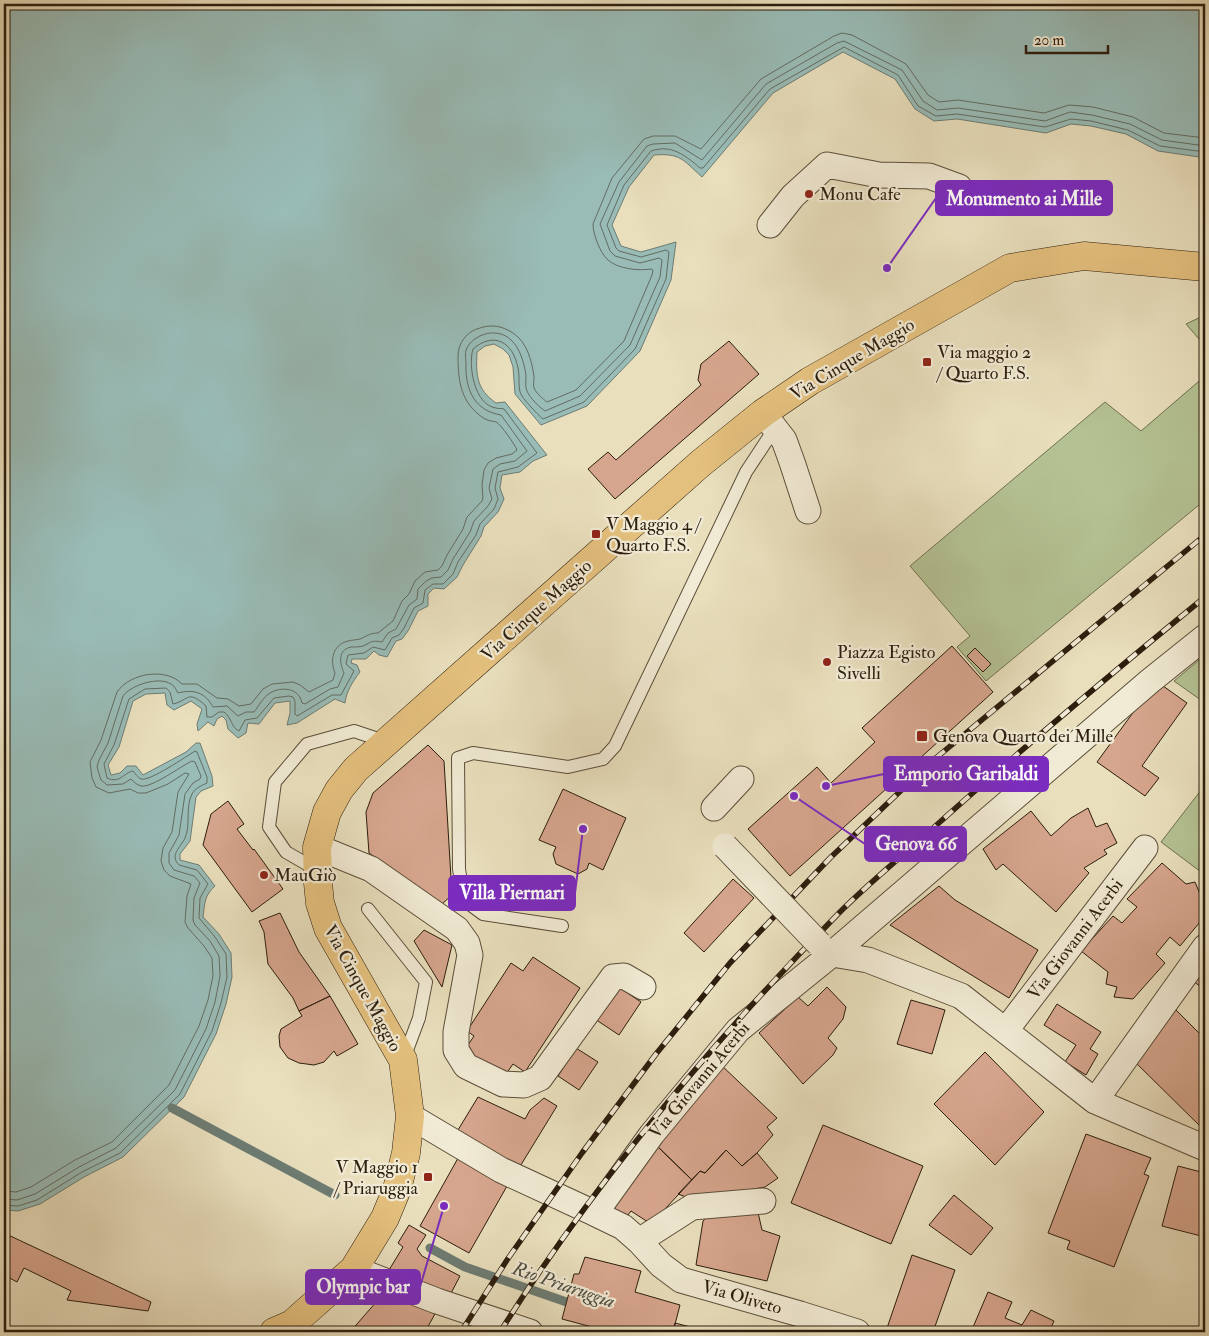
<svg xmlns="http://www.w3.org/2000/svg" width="1209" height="1336" font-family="'IM FELL Double Pica',serif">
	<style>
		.green { fill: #b4c293; stroke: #707050 }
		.water { fill: #99bcb7; stroke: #6d7c73 }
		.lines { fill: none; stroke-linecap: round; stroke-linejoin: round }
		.shore { stroke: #626c62; stroke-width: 1 }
		.stream { stroke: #6d7c73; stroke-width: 9 }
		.building { fill: #d6a58d; stroke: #2c1d0d }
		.lane-casing { stroke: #5b4e39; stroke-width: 14 }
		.street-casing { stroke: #5b4e39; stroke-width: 27 }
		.primary-casing { stroke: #2c1d0d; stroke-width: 29 }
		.lane { stroke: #f1ead4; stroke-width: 12 }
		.street { stroke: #f1ead4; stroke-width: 25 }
		.primary { stroke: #e4c07e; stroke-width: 28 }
		.rail-casing { stroke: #2c1d0d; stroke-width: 5.5 }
		.rail { stroke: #f1ead4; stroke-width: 4; stroke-dasharray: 11; stroke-linecap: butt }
		.street-bridge-casing { stroke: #5b4e39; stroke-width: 27; stroke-linecap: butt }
		.street-bridge { stroke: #f1ead4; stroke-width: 25 }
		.poi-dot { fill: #8f2418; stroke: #f1ead4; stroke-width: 2 }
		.labels { text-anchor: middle; stroke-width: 4.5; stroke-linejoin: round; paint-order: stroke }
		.poi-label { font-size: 18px; fill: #2c1d0d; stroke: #f1ead4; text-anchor: start }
		.street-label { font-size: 18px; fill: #2c1d0d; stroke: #f1ead4 }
		.water-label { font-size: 19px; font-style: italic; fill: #4d4d40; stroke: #f1ead4 }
		.leader { fill: none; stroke: #7b2cbf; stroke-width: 2 }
		.callout-dot { fill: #7b2cbf; stroke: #f1ead4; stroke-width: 2 }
		.callout { fill: #7b2cbf; stroke: #7b2cbf; stroke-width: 2 }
		.callout-label { font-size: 19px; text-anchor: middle; font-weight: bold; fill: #fff }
	</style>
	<rect width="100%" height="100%" fill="#e9dfbd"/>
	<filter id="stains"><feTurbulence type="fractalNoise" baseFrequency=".004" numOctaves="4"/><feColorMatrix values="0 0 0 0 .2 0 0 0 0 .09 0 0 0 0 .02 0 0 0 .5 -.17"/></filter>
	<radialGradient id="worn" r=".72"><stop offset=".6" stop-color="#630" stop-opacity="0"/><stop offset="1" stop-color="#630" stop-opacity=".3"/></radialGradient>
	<path class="green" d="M1205 315V346L1186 324Z
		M1205 376V500L986 681 957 647 970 636 910 566 1105 402 1141 431Z
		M1205 655V703L1174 681Z
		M1205 785V875L1161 842Z"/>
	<path class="water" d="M4 4H1205V157H1199L1158 151 1126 134 1091 126 1071 124 1046 133 957 119 934 121 915 109 895 79 843 52 773 93 702 177C683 160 681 153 654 155L629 187 612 225 621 246 641 252 676 242 671 280 640 351 587 406 541 425 515 394 513 367 509 355 503 349 494 344 485 346 477 352C476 375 476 389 496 403L505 402 547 455 533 461 520 472 502 475 500 488 504 499 498 512 484 527 481 536 463 565 457 577 444 589 434 588 428 594V606L418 611 408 631 402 639 396 641 387 657 379 655 374 651 366 659H352L351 663 357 665 360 672C353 681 346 692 345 703L335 699 297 723 287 725 290 713V701L275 703 259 724 248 723 246 733 238 738 228 729 226 720 222 716 217 719 214 726 208 722 198 731 197 724 202 709 191 701 174 710 167 705 165 693 146 694 133 701 119 747 108 765 111 775 120 773 127 766H136L143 775 186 752 196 743H200L212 776 213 786 201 791 196 797 190 841 180 854V860L199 865 215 886C204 896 205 903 203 917L219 934 231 953 232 977 226 1004 216 1034 184 1097 123 1157 84 1177 40 1204 18 1211 4 1210Z"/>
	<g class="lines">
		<path class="shore" d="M4 1191 16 1192 31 1187 75 1160 112 1142 169 1085 199 1026 208 1000 213 976 212 958 204 946 188 928 185 922 187 896 191 884 170 876 164 870 161 861 163 848 172 832 178 792 189 774 185 773 168 784 146 793H138L130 789 109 793 96 787 92 778 90 762 101 740 117 692C130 673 166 667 182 684H197L217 698 228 699 239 706 251 704 263 689 272 684 293 682 300 685 309 692 333 680 335 673C330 661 332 645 348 641 351 640 356 640 360 639 367 636 370 633 378 633L393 621 402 601 409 594 415 581 425 572 438 570 442 566 447 555 463 529 467 517 482 501 483 498 482 485 484 470 488 463 496 458 512 454 517 450C515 445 501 424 496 422 493 421 489 421 485 419 461 404 458 382 458 356 458 343 467 331 480 328 492 324 502 326 513 333 527 342 532 361 534 377 534 380 533 385 534 388 536 393 543 399 547 402L576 390 624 341 652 275 653 270 651 269C639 271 618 269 608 260 600 253 593 234 593 224L612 178 644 139 653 136H675L701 149 761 79 834 36 842 33 852 35 906 64 928 95 939 102 958 100 1044 113 1069 105 1093 107 1133 117 1164 133 1205 138
			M4 1199 17 1200 35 1194 79 1167 116 1148 175 1090 206 1029 215 1002 220 976 219 956 210 941 195 925 193 920 194 898 200 883 194 876 174 870 169 863V853L179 835 185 794 193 783 200 779 201 776 195 762 192 761C181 766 152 788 141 786 137 785 134 782 131 779L123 784 107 785 101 780 97 767 99 760 108 743 123 696C131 685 159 676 171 684 175 686 176 690 178 693 193 689 205 692 213 707L227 706 238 716 246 712H254C259 706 263 697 270 693 282 686 299 688 302 703L305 704 330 689 338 687 344 673C340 664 337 650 351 647 355 647 360 647 363 646 372 642 371 640 382 642L388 633 396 629 409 605 417 599 418 589 426 581 432 578 441 577 448 570 453 559 470 532 474 521 488 506 492 499 489 488 493 469 500 464 515 461 527 451 501 415C475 411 465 390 466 364 466 359 464 351 468 346 473 338 485 332 495 333 516 334 524 359 526 376 526 381 525 387 527 391 530 398 539 407 545 411L580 396 630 345 660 277 662 260 659 258 640 263 615 256 610 251 600 224 619 182 647 146 653 144 675 143 702 160 766 84 837 43 844 41 902 70 923 101 937 110 958 108 1045 121 1070 112 1092 115 1130 124 1162 140 1205 146
			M4 1205 18 1206 37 1200 82 1172 120 1153 180 1094 212 1031 221 1003 227 977 226 954 215 937 199 918 200 898 208 884 197 870 179 865C169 855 181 847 185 838 191 825 185 807 192 794 195 788 201 786 207 783V777L197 752 195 751C187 756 149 782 141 779 138 778 135 773 133 771 123 773 120 784 107 778L104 764 114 745 129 699 145 689 166 688 170 692 173 704C190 700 187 689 206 706L207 717H212L219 712H224C232 718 231 727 239 731L245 720 257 718 274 698 289 696 293 697 295 701V714L297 716 332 695H341L354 671 346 664 348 655 364 653 373 647 385 650 392 638 399 635 404 628 414 608 423 603 425 590 433 584H443L453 574 458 562 476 535 480 524 494 509 498 499 495 488 498 472 518 467 537 453 504 409C501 408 498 409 496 408 474 405 468 365 473 349 494 331 513 342 518 368 520 375 518 385 520 392 521 397 538 415 543 419L584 402 635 349 666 279 669 252 666 250 641 257 619 251 616 248 607 225 624 185 651 151C671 144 685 155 700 168H703L770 89 844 47 898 75 918 106 936 116 957 114 1045 127 1071 119 1091 121 1128 130 1160 146 1205 152"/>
		<path class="stream" d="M172 1108 335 1195
			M430 1248 465 1267 578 1306"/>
	</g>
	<path class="building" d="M729 341 759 374 615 499 588 469 608 452 616 460 701 385 698 380 701 364Z
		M952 646 993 692 790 876 748 829 817 767 831 783 875 742 862 728Z
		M975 648 991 664 983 672 967 656Z
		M1156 681 1187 703 1142 766 1159 778 1145 796 1097 762Z
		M428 745 444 761 452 895 441 905 369 853 366 812 373 793Z
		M563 789 626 818 603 870 589 863 587 869 578 874 556 864 553 854 556 847 539 840Z
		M228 801 244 824 237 829 253 850 254 849 283 889 252 912 203 845 211 814Z
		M1088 808 1096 827 1107 823 1117 843 1104 850 1107 854 1084 868 1089 873 1056 912 1003 864 996 870 983 849 1031 811 1051 836 1071 818Z
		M1162 863 1186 884 1195 882 1200 894 1205 893V916L1180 946 1170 937 1156 954 1165 963 1133 999 1114 997 1117 987 1106 984 1108 972 1081 951 1113 916 1122 923 1137 907 1127 899Z
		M733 879 754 898 704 952 684 933Z
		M939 886 955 900 1038 950 1009 998 890 925Z
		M280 913 299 952 330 996 299 1011 293 998 268 964 264 932 259 921Z
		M424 930 452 945 442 987 414 941Z
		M533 957 580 988 525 1072 513 1064 504 1077 464 1051 474 1036 467 1031 511 963 523 971Z
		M1205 965V990L1193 981Z
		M617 986 641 1002 619 1035 595 1019Z
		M827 987 846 1007 843 1019 828 1038 837 1048 833 1055 803 1084 759 1033 798 997 808 1006Z
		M330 996 358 1044 337 1056 334 1051 324 1062 314 1065 299 1063 288 1058 280 1047 279 1036 281 1029 302 1016 299 1011Z
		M911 1000 945 1010 932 1054 897 1044Z
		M1057 1004 1101 1032 1090 1049 1098 1054 1086 1075 1065 1062 1076 1045 1044 1025Z
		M1176 1010 1205 1039V1131L1130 1057Z
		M576 1048 598 1062 579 1090 558 1076Z
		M985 1052 1044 1112 995 1165 934 1104Z
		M720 1064 777 1118 767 1127 773 1135 757 1153 742 1166 726 1150 705 1173 700 1171 692 1180 654 1143Z
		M478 1097 525 1119 530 1110 544 1098 557 1106 519 1168 458 1130Z
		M823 1125 923 1166 891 1244 791 1203Z
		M1086 1134 1151 1158 1144 1174 1149 1176 1114 1267 1067 1249 1070 1241 1048 1233Z
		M654 1143 692 1180 651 1224 631 1211 628 1215 610 1208Z
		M726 1150 742 1166 757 1153 778 1178 765 1187 694 1200 678 1194 700 1171 705 1173Z
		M462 1151 511 1179 469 1253 420 1226Z
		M1178 1166 1205 1173V1237L1162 1226Z
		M954 1195 993 1228 971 1255 929 1225Z
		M757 1208 762 1230 780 1236 767 1281 696 1265 703 1221 709 1215Z
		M409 1225 426 1235 417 1249 422 1256 460 1276 449 1297 389 1270 403 1247 398 1243Z
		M4 1233 151 1302 148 1311 67 1300 71 1291 24 1268 17 1282 4 1275Z
		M912 1255 955 1270 933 1332H890L886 1331Z
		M585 1257 641 1271 635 1292 680 1305 673 1332H611L562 1319 574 1274H579Z
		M988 1292 1012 1302 1005 1318 1022 1325 1031 1310 1054 1321 1049 1332H971Z
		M384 1293 436 1312 425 1332H350Z
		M675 1323 702 1330 701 1332H673Z"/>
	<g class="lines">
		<defs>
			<path id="lane" d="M317 870 286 852 269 827 275 782 307 744 354 731 387 742
				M368 909 426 982 419 1018 404 1058
				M562 926 483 914 464 900 459 869 458 758 473 753 568 767 603 759 615 746 746 472 775 428"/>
			<path id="street" d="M770 225 793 196 827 165 879 175 929 176 959 187
				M763 413 784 440 792 462 808 511
				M714 808 741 779
				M317 847 371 869 457 929 467 943 470 955 456 1032V1050L466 1066 503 1084 524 1085 540 1078 613 977 624 976 643 987
				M832 954 1150 681 1205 637
				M1006 1030 1145 848
				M1095 1101 1205 947
				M410 1116 501 1170 594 1213 601 1205 652 1134 738 1030 832 954 868 960 961 996 1095 1101 1205 1148
				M594 1213 623 1227 639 1241 661 1265 681 1280 800 1314 857 1332
				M639 1241 692 1207 763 1201
				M354 1269 437 1301 530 1332"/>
			<path id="primary" d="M274 1332 292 1324 354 1269 385 1218 397 1189 406 1153 410 1116 403 1060 328 928 320 903 318 883 317 847 327 812 339 790 356 769 701 463 763 413 810 381 1010 268 1084 256 1205 267"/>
		</defs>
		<use href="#lane" class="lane-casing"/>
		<use href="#street" class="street-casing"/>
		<use href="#primary" class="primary-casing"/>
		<use href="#lane" class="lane"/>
		<use href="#street" class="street"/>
		<use href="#primary" class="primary"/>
		<defs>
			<path id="rail" d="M461 1332 507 1260 582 1153 656 1054 730 963 830 858 931 762 1205 535
				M500 1332C596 1180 713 1041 839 913 868 884 900 858 931 830 1020 750 1112 673 1205 597"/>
		</defs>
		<use href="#rail" class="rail-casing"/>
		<use href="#rail" class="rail"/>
		<defs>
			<path id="street-bridge" d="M725 846 819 944"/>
		</defs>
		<use href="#street-bridge" class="street-bridge-casing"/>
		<use href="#street-bridge" class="street-bridge"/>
	</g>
	<g class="poi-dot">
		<circle cx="809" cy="194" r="5"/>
		<rect x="922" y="357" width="10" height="10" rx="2.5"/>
		<rect x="591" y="529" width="10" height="10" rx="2.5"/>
		<circle cx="827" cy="662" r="5"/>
		<rect x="916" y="730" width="12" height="12" rx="2.5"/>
		<circle cx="264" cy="875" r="5"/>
		<rect x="423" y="1172" width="10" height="10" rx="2.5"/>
	</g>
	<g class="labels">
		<g class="poi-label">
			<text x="819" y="200">Monu Cafe</text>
			<text x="937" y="358">Via maggio 2<tspan x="937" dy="21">/ Quarto F.S.</tspan></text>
			<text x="606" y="530">V Maggio 4 /<tspan x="606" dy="21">Quarto F.S.</tspan></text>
			<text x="837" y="658">Piazza Egisto<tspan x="837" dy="21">Sivelli</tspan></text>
			<text x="933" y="742">Genova Quarto dei Mille</text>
			<text x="274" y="881">MauGiò</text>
			<text x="418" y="1173" text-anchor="end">V Maggio 1<tspan x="418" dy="21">/ Priaruggia</tspan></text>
		</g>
		<g class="street-label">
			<text transform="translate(852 359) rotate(-31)" y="6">Via Cinque Maggio</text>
			<text transform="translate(536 610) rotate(-42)" y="6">Via Cinque Maggio</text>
			<text transform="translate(1075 939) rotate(-53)" y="6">Via Giovanni Acerbi</text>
			<text transform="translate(363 988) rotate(61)" y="6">Via Cinque Maggio</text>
			<text transform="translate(699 1080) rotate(-50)" y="6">Via Giovanni Acerbi</text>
			<text transform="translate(742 1297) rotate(16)" y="6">Via Oliveto</text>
		</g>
		<g class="water-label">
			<text transform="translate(564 1284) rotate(19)" y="7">Rio Priaruggia</text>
		</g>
	</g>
	<path class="leader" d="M887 268L936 198M826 786L884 774M794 796L865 844M583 829L575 893M444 1206L420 1287"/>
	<g class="callout-dot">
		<circle cx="887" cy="268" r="5"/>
		<circle cx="826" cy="786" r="5"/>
		<circle cx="794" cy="796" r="5"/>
		<circle cx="583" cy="829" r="5"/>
		<circle cx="444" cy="1206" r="5"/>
	</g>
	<g class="callout">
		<rect x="936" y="181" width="176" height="34" rx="5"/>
		<rect x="884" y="757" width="164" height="34" rx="5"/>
		<rect x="865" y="827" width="101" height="34" rx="5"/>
		<rect x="449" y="876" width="126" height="34" rx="5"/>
		<rect x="306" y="1270" width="114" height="34" rx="5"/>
	</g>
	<g class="callout-label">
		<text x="1024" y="205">Monumento ai Mille</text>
		<text x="966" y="780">Emporio Garibaldi</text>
		<text x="916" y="850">Genova 66</text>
		<text x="512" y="899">Villa Piermari</text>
		<text x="363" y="1293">Olympic bar</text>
	</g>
	<rect width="1209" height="1336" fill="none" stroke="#e9dfbd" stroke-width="20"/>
	<rect x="5" y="5" width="1199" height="1326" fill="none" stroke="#2c1d0d" stroke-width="2.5"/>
	<rect x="10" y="10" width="1189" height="1316" fill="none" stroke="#2c1d0d"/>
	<path d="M1026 45v8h82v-8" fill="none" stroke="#2c1d0d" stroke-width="2.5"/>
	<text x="1034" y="45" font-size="15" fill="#2c1d0d" stroke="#f1ead4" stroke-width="4" paint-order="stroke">20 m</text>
	<rect width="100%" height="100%" filter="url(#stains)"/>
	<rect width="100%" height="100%" fill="url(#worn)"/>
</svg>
